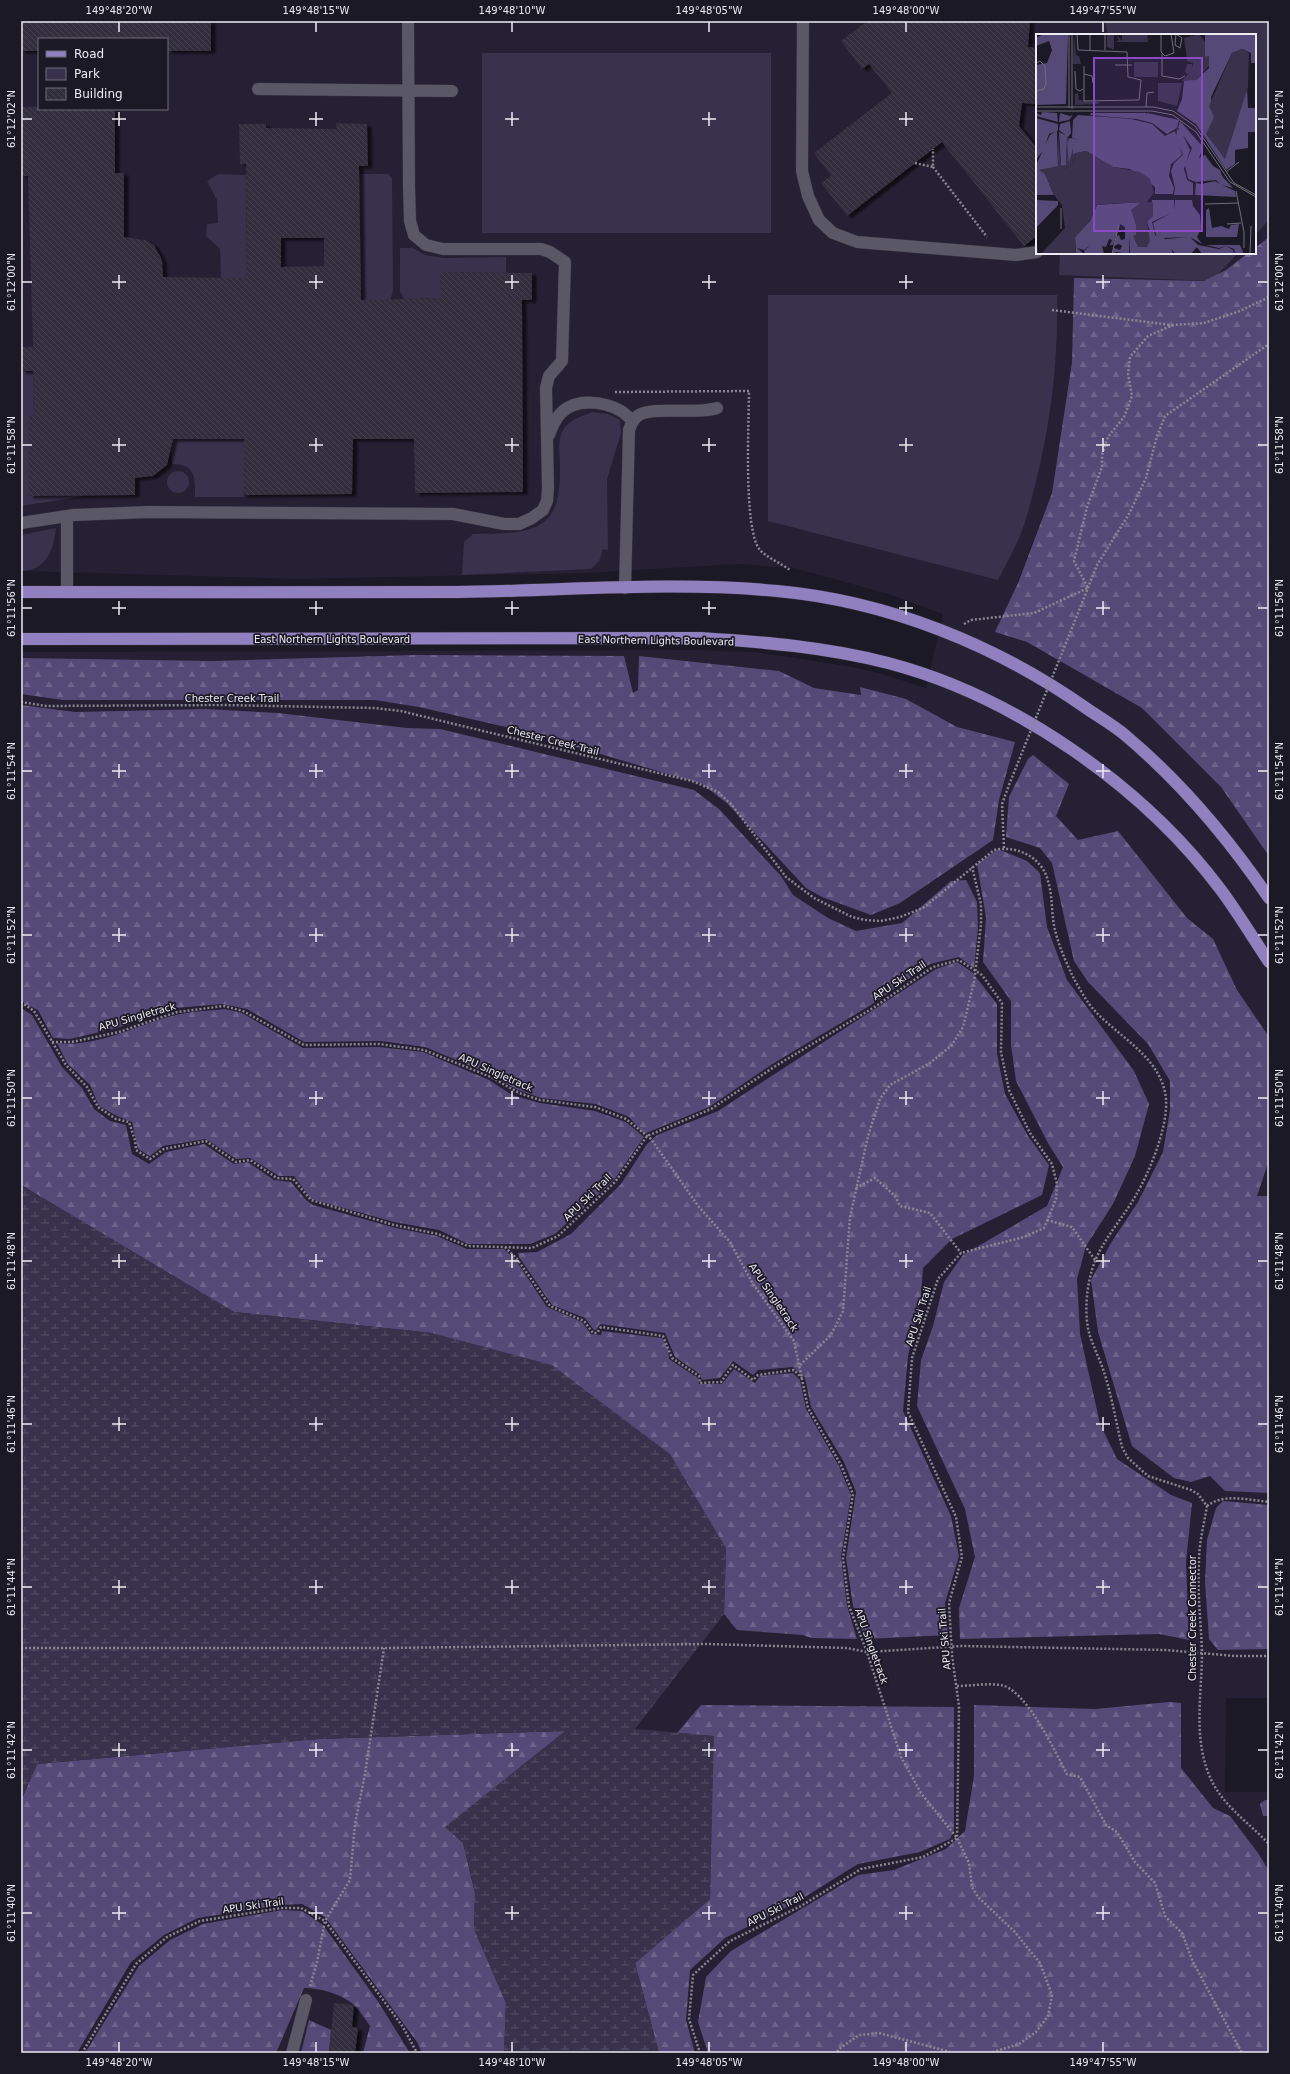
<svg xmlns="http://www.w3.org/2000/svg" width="1290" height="2074" font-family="'DejaVu Sans',sans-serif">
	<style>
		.built { fill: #252033; fill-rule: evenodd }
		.green { fill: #38324d }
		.forest { fill: url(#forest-firs) }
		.wetland { fill: url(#wetland-marsh) }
		.building { fill: url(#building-back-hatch); fill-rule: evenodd; filter: url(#shadow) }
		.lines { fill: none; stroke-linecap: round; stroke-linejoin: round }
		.minor-casing { stroke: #34323c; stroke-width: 13 }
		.major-casing { stroke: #34323c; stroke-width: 13 }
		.path { stroke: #898791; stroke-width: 2.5; stroke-dasharray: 2 2; stroke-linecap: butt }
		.minor { stroke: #5a5766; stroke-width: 12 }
		.major { stroke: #9080c0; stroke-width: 12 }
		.path-bridge { stroke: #898791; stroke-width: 2.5; stroke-dasharray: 2 2; stroke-linecap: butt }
		.ticks { fill: none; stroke: #edebf4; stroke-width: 1.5 }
		.labels { text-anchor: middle; stroke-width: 3.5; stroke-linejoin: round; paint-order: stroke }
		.street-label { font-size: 10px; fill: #edebf4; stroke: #1b1925 }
		.inset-road { fill: none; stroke: #6f6d78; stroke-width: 1 }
		.view { fill: #8c49c7; fill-opacity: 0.15; stroke: #8c49c7; stroke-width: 2 }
		.inset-edge { fill: none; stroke: #edebf4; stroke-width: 2 }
		.neatline { fill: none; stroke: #edebf4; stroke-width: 1.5 }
		.ticks-label { font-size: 10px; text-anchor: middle; fill: #edebf4 }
	</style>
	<defs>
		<pattern id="forest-firs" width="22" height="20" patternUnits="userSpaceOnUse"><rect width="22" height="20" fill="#554a77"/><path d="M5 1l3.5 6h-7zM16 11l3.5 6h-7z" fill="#6e648b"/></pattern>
		<pattern id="wetland-marsh" width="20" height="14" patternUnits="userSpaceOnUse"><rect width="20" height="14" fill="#38324d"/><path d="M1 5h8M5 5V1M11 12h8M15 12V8" fill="none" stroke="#555067"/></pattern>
		<pattern id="building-back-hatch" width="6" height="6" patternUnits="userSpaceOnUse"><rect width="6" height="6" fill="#312e3c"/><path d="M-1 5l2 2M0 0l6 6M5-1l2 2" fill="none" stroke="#45424f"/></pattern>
		<filter id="shadow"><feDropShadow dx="4.5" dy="2.5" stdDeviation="1" flood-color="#0009"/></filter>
	</defs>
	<rect width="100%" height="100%" fill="#1b1925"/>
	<path class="built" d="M21 21H1269V237L1255 248V35H1037V253H1248L1226 270 1204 281 1074 279 1072 362 1052 493 1011 599 1269 600V1698H1226L1225 1792H1269V2053H21V652L696 650 756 652 853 667 882 674 926 688 943 614 888 594 798 569 740 564 587 573 298 579 21 571ZM39 39H167V109H39Z"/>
	<path class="green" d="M1105 21H1269V220L1255 235V35H1108Z
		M482 53H771V233H482Z
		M218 174 246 175 247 278H221L220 249 206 236 207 224 218 223 217 200 207 181Z
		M359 174H388L392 178 393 291 390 300H361Z
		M400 248H413L425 255 444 258 506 257V273L441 272V298L404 299 400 291Z
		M1060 253H1238L1212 281 1059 275Z
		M768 295H1057C1059 372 1047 451 1024 525 1018 544 1007 562 998 580L768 521Z
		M21 371H33L34 415 29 417V493L91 495 21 506Z
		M592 412 608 414 620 420 621 433 607 479 608 550 603 549 599 561 591 569 462 575 464 542 473 534C530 533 562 535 560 466 560 455 557 440 563 430 568 420 583 416 592 412Z
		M159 439H244V497H195C195 478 196 464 172 464L171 450H159Z
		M167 482a11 11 0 1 1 22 0a11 11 0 1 1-22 0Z
		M56 528C54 549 46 571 21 571V535Z"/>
	<path class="forest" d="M1269 237V856L1221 787 1142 708 1027 642 995 632 1018 583 1052 493 1072 362 1074 278 1204 281 1226 270 1248 253H1255V248Z
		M415 655 624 656 633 693 638 690 639 656 779 671 814 688 861 695 860 687 906 699 957 727 1015 742 999 800 993 840 900 903 871 915 822 897 806 888 728 804 702 784 519 730 419 707 375 700H63L21 694V658L213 661Z
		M21 705 75 712 206 709 278 713 407 728 440 729 694 790 719 809 781 876 793 895 828 918 856 931 902 923 951 881 966 880 977 902 978 928 974 968 959 957 930 964 871 1005 774 1063 709 1107 644 1134 629 1117 596 1104 541 1098 518 1090 492 1075 425 1047 381 1041 304 1042 247 1009 222 1004 176 1008 117 1028 70 1039 53 1038 38 1010 25 1004 21 998Z
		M1033 755 1069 784 1056 816 1078 840 1118 831 1187 918 1213 939 1237 990 1269 1037V1160L1257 1196H1269V1493L1225 1491 1210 1476 1191 1482 1174 1478 1132 1446 1098 1332 1091 1280 1111 1243 1138 1202 1163 1152 1170 1110V1081L1148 1044 1088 982 1074 961 1052 863 1040 848 1006 837 1009 797 1028 759Z
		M998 849 1027 861 1040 873 1047 927 1067 980 1134 1071 1149 1104 1135 1156 1113 1204 1086 1246 1077 1279 1080 1334 1100 1424 1117 1459 1171 1495 1192 1503 1186 1562 1189 1640 1159 1634 960 1639 959 1608 975 1557 965 1509 917 1406 921 1360 933 1326 944 1282 963 1255 1047 1206 1063 1167 1049 1145 1016 1081 1011 1045V1001L983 962 986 917 977 864Z
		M957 962 972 972 997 1004V1054L1005 1094 1028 1136 1049 1165 1042 1195 952 1239 923 1268 921 1297 908 1356 903 1411 951 1516 959 1556 945 1603 948 1635 865 1639 853 1606 846 1558 856 1492 844 1462 811 1407 805 1378 793 1367 758 1370 753 1375 733 1361 720 1378 702 1380 700 1374 675 1357 665 1333 600 1324 596 1330H594L585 1318 552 1305 519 1257 518 1253 537 1252 571 1234 621 1184 647 1144 657 1135 718 1111 936 969Z
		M21 1008 32 1015 62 1067 82 1088 94 1109 110 1121 126 1125 132 1154 149 1164 166 1152 204 1144 234 1164 248 1162 274 1180 291 1182 306 1200 313 1205 396 1228 437 1236 467 1249H504L515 1259 547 1307 582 1322 591 1334 601 1335 602 1331 662 1338 668 1349 669 1359 698 1378 699 1384H722L734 1369 755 1383 760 1376 793 1373 800 1380 806 1409 839 1466 851 1495 841 1557 847 1606 857 1639 811 1638 803 1635 737 1630 724 1614 726 1548 432 1333 234 1312 21 1185Z
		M225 1009 242 1013 303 1048 379 1047 423 1052 489 1080 512 1095 540 1103 595 1111 626 1122 644 1137 613 1181 555 1234 530 1244H468L439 1230 394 1222 311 1199 294 1176H279L250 1158 236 1159 206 1139 163 1146 150 1156 138 1149 132 1122 117 1116 99 1106 90 1085 67 1063 57 1043C98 1048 138 1024 176 1015 192 1011 209 1011 225 1009Z
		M1223 1501 1269 1505V1649L1218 1650 1209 1639 1205 1582 1207 1540 1216 1508Z
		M1169 1702 1181 1703V1768L1213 1808 1230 1816 1258 1853 1269 1871V2053H708L698 2022 706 1977 731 1951 858 1875 894 1870 946 1849 965 1831 974 1776V1705L1095 1709Z
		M701 1705 954 1707V1830L950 1839 920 1852 858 1864 795 1903 725 1938 690 1970 686 2020 695 2053H659L635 1963 710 1899 713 1736 677 1733Z
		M566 1731 446 1827 463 1843 475 1893 474 1929 506 2003 504 2053H422L417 2042 325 1917 302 1904 281 1905 198 1918 164 1935 131 1962 77 2053H21V1801L37 1764 318 1739Z
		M1265 1800H1269V1816H1263L1260 1804Z
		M282 1910 302 1911 323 1925 377 2000 410 2053H363L370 2026C365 2019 361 2012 355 2006 343 1994 320 1988 304 1988L276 2053H85L139 1966 170 1940 203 1924Z
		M309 2020 331 2030 329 2053H301Z"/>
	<path class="wetland" d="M21 1185 234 1312 432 1333 552 1365 670 1454 726 1548 724 1614 635 1729 714 1736 710 1899 635 1963 659 2053H504L506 2003 474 1929 475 1893 463 1843 445 1827 565 1731 318 1739 37 1764 21 1801Z"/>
	<path class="building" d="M21 21H211V51H167V39H39V51H21Z
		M867 21H1030L1028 47 1037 48V104L1022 103 1019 126 1037 148V236L1024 246 942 142 847 216 821 183 831 176 814 153 892 93 869 64 862 69 841 41Z
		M21 107H39V109H115V173H124V237L145 240 154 245 162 260 163 277 247 278 246 164H240L239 124H266V128L337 129 336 123 367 124 368 166H359L361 300 441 298 440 272 532 273V300H522L523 492 415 493 414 439H353L352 494 243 495 244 439H173L167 465 153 476 135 478V495L29 496V416L34 415 33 371H21V347H33L28 176H21ZM281 238H324V266L281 267Z
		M334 2003 354 2005 352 2027 358 2028 355 2053H329Z"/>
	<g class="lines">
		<defs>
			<path id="minor" d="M803 21 802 171 808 196 819 220 833 233 857 242 1016 255 1037 252
				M258 89 452 91
				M549 435C552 427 555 419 561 413 576 398 604 401 621 411 625 413 629 418 633 421
				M67 516V592
				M21 523 74 515 148 512 453 514 504 524H519L532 518 543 510 547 501 548 488 546 388 549 376 562 361 565 262 550 252 541 249H443L426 245 414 235 410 221 409 187 408 21
				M625 588 629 430C631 424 634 418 639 415 654 406 696 415 717 408
				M292 2053 306 2000"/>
			<path id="major" d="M21 592C166 592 312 593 457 592 564 591 671 581 777 591 888 601 996 645 1086 708 1099 717 1113 725 1125 735 1181 782 1228 838 1269 898
				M21 639 700 638C764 642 826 647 888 663 1014 696 1143 786 1221 890 1238 913 1253 938 1269 962"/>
		</defs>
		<use href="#minor" class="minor-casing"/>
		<use href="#major" class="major-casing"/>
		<path class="path" d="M915 163 933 167V149
			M933 167 987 237
			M1052 310 1172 325
			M615 392 749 391C749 421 743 530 760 550 766 557 782 564 790 570
			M1082 603 1097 565 1129 514 1146 478 1157 436 1165 416 1269 344
			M964 624 971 620 1034 613 1088 588 1074 561 1087 507 1102 467V455L1108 437 1124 417 1132 396 1128 374 1130 357 1148 336 1173 325 1204 323 1240 311 1269 297
			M21 702 46 706 223 705 374 708 401 711 454 724 692 781 718 792 732 805 786 877 814 898 852 917 865 920 881 921 900 917 923 908 994 850C1017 845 1042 857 1048 881 1053 897 1051 914 1055 930 1059 947 1067 964 1074 979 1080 989 1087 1003 1095 1011 1120 1038 1162 1058 1166 1099 1168 1127 1150 1171 1136 1195 1122 1220 1100 1242 1092 1270 1086 1290 1084 1317 1090 1336 1094 1348 1100 1360 1104 1372 1112 1397 1116 1422 1122 1447L1128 1458 1148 1476 1191 1490 1198 1494 1207 1506C1204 1524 1199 1543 1199 1561 1197 1591 1201 1622 1202 1652 1202 1697 1191 1745 1215 1787 1228 1809 1252 1826 1269 1844
			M1004 848 1002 804 1009 785
			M21 1002 34 1011 66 1065 87 1087 98 1107 116 1119 129 1122 135 1140 136 1150 150 1159 164 1149 206 1141 236 1162 250 1160 277 1178 293 1179 311 1200 394 1225 438 1234 468 1246 532 1248 558 1236 615 1182 647 1136 711 1109 777 1065 873 1008 933 967 959 960 982 975 1002 1003 1001 1052 1009 1090 1030 1133 1052 1164 1057 1184 1056 1199 1044 1228 1024 1237 961 1253 938 1279 912 1358 908 1412 956 1517 962 1557 949 1603 952 1656 959 1706 957 1838 923 1857 861 1869 801 1906 730 1941 693 1975 689 2019 700 2053
			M52 1042H72L119 1032 177 1012 224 1006 243 1011 304 1045 379 1044 424 1050 491 1077 519 1093 540 1100 595 1107 626 1119 651 1139 699 1207 730 1242 753 1284 794 1341 808 1408 841 1465 853 1494 843 1558 849 1606 867 1652 901 1757 921 1793 957 1838 969 1863 972 1887 978 1897 1014 1931 1040 1963 1052 1995 1048 2016 1036 2032 1019 2044 990 2053H954L879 2033 859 2035 839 2049 836 2053
			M856 1188 875 1178 895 1196 900 1206 930 1213 961 1253
			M1047 1220 1072 1227 1095 1260
			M505 1247 517 1259 550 1306 584 1321 593 1333H597L601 1327 663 1336 672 1358 699 1376 700 1383 721 1382 733 1365 753 1380 758 1375 794 1370 802 1378
			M800 1365 831 1335 843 1311 850 1217 868 1136 880 1099 890 1085 930 1063 952 1045 963 1027 974 982 981 925V904L972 867
			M1207 1506C1224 1493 1248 1500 1269 1502
			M21 1648H384L707 1644 847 1648 867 1652 962 1646 1166 1650 1235 1656H1269
			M957 1686C970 1686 986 1683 1000 1685 1026 1688 1055 1752 1067 1774L1080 1777 1106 1825 1117 1832 1135 1862 1155 1883 1165 1916 1182 1933 1193 1962 1242 2053
			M310 1986 317 1962 325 1921 350 1880 355 1824 365 1774 384 1648
			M82 2053 136 1964 167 1937 200 1921 281 1908H301L325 1921 403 2027 417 2053"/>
		<use href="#minor" class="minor"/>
		<use href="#major" class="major"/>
		<path class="path-bridge" d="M1009 785 1082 603"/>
	</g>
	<path class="ticks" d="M119 22V32M316 22V32M512 22V32M709 22V32M906 22V32M1103 22V32M119 112V126M316 112V126M512 112V126M709 112V126M906 112V126M22 119H32M112 119H126M309 119H323M505 119H519M702 119H716M899 119H913M1258 119H1268M119 275V289M316 275V289M512 275V289M709 275V289M906 275V289M1103 275V289M22 282H32M112 282H126M309 282H323M505 282H519M702 282H716M899 282H913M1096 282H1110M1258 282H1268M119 438V452M316 438V452M512 438V452M709 438V452M906 438V452M1103 438V452M22 445H32M112 445H126M309 445H323M505 445H519M702 445H716M899 445H913M1096 445H1110M1258 445H1268M119 601V615M316 601V615M512 601V615M709 601V615M906 601V615M1103 601V615M22 608H32M112 608H126M309 608H323M505 608H519M702 608H716M899 608H913M1096 608H1110M1258 608H1268M119 764V778M316 764V778M512 764V778M709 764V778M906 764V778M1103 764V778M22 771H32M112 771H126M309 771H323M505 771H519M702 771H716M899 771H913M1096 771H1110M1258 771H1268M119 928V942M316 928V942M512 928V942M709 928V942M906 928V942M1103 928V942M22 935H32M112 935H126M309 935H323M505 935H519M702 935H716M899 935H913M1096 935H1110M1258 935H1268M119 1091V1105M316 1091V1105M512 1091V1105M709 1091V1105M906 1091V1105M1103 1091V1105M22 1098H32M112 1098H126M309 1098H323M505 1098H519M702 1098H716M899 1098H913M1096 1098H1110M1258 1098H1268M119 1254V1268M316 1254V1268M512 1254V1268M709 1254V1268M906 1254V1268M1103 1254V1268M22 1261H32M112 1261H126M309 1261H323M505 1261H519M702 1261H716M899 1261H913M1096 1261H1110M1258 1261H1268M119 1417V1431M316 1417V1431M512 1417V1431M709 1417V1431M906 1417V1431M1103 1417V1431M22 1424H32M112 1424H126M309 1424H323M505 1424H519M702 1424H716M899 1424H913M1096 1424H1110M1258 1424H1268M119 1580V1594M316 1580V1594M512 1580V1594M709 1580V1594M906 1580V1594M1103 1580V1594M22 1587H32M112 1587H126M309 1587H323M505 1587H519M702 1587H716M899 1587H913M1096 1587H1110M1258 1587H1268M119 1743V1757M316 1743V1757M512 1743V1757M709 1743V1757M906 1743V1757M1103 1743V1757M22 1750H32M112 1750H126M309 1750H323M505 1750H519M702 1750H716M899 1750H913M1096 1750H1110M1258 1750H1268M119 1906V1920M316 1906V1920M512 1906V1920M709 1906V1920M906 1906V1920M1103 1906V1920M22 1913H32M112 1913H126M309 1913H323M505 1913H519M702 1913H716M899 1913H913M1096 1913H1110M1258 1913H1268M119 2042V2052M316 2042V2052M512 2042V2052M709 2042V2052M906 2042V2052M1103 2042V2052"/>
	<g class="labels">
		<g class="street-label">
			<text x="332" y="643">East Northern Lights Boulevard</text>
			<text transform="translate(656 640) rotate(1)" y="4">East Northern Lights Boulevard</text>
			<text x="232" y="702">Chester Creek Trail</text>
			<text transform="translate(553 740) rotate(14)" y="4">Chester Creek Trail</text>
			<text transform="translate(899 980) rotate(-34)" y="4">APU Ski Trail</text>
			<text transform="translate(137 1016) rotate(-16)" y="4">APU Singletrack</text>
			<text transform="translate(496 1072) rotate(24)" y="4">APU Singletrack</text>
			<text transform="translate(587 1197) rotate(-44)" y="4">APU Ski Trail</text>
			<text transform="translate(774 1297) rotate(56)" y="4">APU Singletrack</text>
			<text transform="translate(918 1316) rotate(-72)" y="4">APU Ski Trail</text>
			<text transform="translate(1192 1618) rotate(-90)" y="4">Chester Creek Connector</text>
			<text transform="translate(944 1639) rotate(-95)" y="4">APU Ski Trail</text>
			<text transform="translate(872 1646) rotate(70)" y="4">APU Singletrack</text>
			<text transform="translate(253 1905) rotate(-8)" y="4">APU Ski Trail</text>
			<text transform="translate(775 1909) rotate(-27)" y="4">APU Ski Trail</text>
		</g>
	</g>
	<g transform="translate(1036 34)">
		<rect width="220" height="220" fill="#1b1925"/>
		<path d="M38 0 40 21 43 22 45 30H37ZM71 0H78V16L71 13ZM80 0 86 7V0H111L112 6 118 0 111 8H80L83 6ZM163 0 169 8V22L173 21V32L159 47H146L154 38 151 40 149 38 151 30H156L157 34V29L151 27 148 4ZM98 28H122V43H98ZM122 49H146L141 72 122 67ZM42 59 43 66 63 68 62 70 39 71V60ZM31 102 35 106 31 109 33 125 37 113 38 120 40 119 37 129 29 135 25 132 30 131Z" fill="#38324d"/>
		<path d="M8 0H32L30 70 0 71V31L11 29 16 16 13 7 0 12V4ZM169 0H220V29H215V19L206 15 196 19 175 63 178 83 174 96 195 105 211 53 212 74H220V98H212V114L199 116V130L190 136 160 90 141 77 146 65 148 47 160 46 173 34V22L169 23ZM6 78 21 79 22 88 0 82V79L5 81ZM24 79 34 82 37 81 33 86 23 88ZM55 79H110L111 81V79L143 86 141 94 131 100 116 89 101 85 63 82 54 81ZM42 81 95 85 116 90 129 102 139 97 146 121 135 130 133 142 138 154 137 160H119V153L94 135 77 133 50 117 37 120V114L33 129 31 109 34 104 43 106 52 103 43 106 36 104 37 86ZM0 84 22 90V96L13 100 8 115 0 126ZM34 87 35 99 32 103 23 96 24 90ZM144 87 167 113 163 124 169 121 177 132 184 136 186 142 197 154 186 151 199 157 200 163 159 161 160 149 165 150 179 147 184 150 180 146 160 148 152 145 149 131 156 114 142 94ZM141 95 145 97 154 116 148 135 151 146 157 149V161H138L139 154 135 137 138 129 147 121 140 104ZM21 96 22 133 4 136 9 140 18 161H0V131L14 101ZM23 98 31 102 30 131 25 132ZM0 166 22 167V171L0 194ZM116 166H138V177L139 166H156L157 172 164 181 165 195 161 203 166 210 154 203 127 204 120 201 117 189 135 179 116 188 119 201 128 204 135 212 129 205 154 203 162 211 183 215 190 212 183 214 170 211H204L208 220H199L198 215 190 212 197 216 198 220H166L161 213 155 220H139L136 215 137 220H94V201L93 220 80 218 76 220 78 214 84 216 86 212 83 210 78 212 81 202 83 201 85 206 89 205V193L84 190 77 211H74L76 206 73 205 70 213 66 212 68 220H49L48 217 54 211 48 216 41 214 48 220H40L39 203 54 187 61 171 105 168 97 178 100 191V202L97 203 114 197 111 188ZM173 174 176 194 185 192 193 195 195 191 203 190 201 203H170V176Z" fill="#554a77"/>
		<path d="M206 15 213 19 212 53 189 125 170 100 178 83 173 72 196 19ZM22 101 25 131 29 135 37 129 40 119 50 117 77 133 104 138 114 145 118 159 111 168 117 169V182L111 188 114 207 111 213H102L97 202 100 201V191L95 176 104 169H84L61 171 54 187 39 203 40 220H5L29 194 26 171 18 161 9 140 3 136 22 132Z" fill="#38324d"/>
		<path class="inset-road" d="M33 0V74M41 0 42 16 91 18 92 43 105 46 103 66 48 67V32M54 0V16M69 0V16M125 0V18L129 22 138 19 135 0M140 0 139 11 144 14 146 4 140 0M126 20V42L143 45 149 42M0 29 4 27 9 32 10 49 8 55 0 57M79 31H96M39 37 40 55 44 57 47 55M48 40 56 42 57 49M0 73H117L137 77 159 92 198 149 220 161M110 73 111 59 118 58M36 75V0M0 77H116L137 81 160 98 194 148 220 163M190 138 203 128M200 157 208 198V214M169 170 202 169M25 174V195M191 190 205 189M0 206 1 220M76 220 83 191M214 220 215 192"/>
		<path class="view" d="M58 24H166V197H58Z"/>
		<rect width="220" height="220" class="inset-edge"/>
	</g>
	<rect width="1290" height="2074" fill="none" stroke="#1b1925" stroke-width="44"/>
	<rect x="38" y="38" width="130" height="72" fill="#1b1925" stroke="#6f6d78"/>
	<rect x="46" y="51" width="20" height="6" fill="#9080c0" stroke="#6f6d78"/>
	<text x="74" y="58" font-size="12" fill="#edebf4">Road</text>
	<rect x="46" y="68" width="20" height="12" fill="#38324d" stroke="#6f6d78"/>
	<text x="74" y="78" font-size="12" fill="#edebf4">Park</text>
	<rect x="46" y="88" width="20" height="12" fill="url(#building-back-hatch)" stroke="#6f6d78"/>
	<text x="74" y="98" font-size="12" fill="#edebf4">Building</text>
	<rect x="22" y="22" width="1246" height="2030" class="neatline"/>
	<g class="ticks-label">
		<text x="119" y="14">149°48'20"W</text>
		<text x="316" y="14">149°48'15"W</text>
		<text x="512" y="14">149°48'10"W</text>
		<text x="709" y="14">149°48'05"W</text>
		<text x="906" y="14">149°48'00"W</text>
		<text x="1103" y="14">149°47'55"W</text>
		<text transform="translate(11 119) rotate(-90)" y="4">61°12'02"N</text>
		<text transform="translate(1279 119) rotate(-90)" y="4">61°12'02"N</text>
		<text transform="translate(11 282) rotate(-90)" y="4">61°12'00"N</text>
		<text transform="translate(1279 282) rotate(-90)" y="4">61°12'00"N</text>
		<text transform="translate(11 445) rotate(-90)" y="4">61°11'58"N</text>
		<text transform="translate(1279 445) rotate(-90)" y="4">61°11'58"N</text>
		<text transform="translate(11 608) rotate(-90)" y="4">61°11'56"N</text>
		<text transform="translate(1279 608) rotate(-90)" y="4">61°11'56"N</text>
		<text transform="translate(11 771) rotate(-90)" y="4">61°11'54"N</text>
		<text transform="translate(1279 771) rotate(-90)" y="4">61°11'54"N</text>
		<text transform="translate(11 935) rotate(-90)" y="4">61°11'52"N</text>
		<text transform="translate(1279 935) rotate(-90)" y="4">61°11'52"N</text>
		<text transform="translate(11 1098) rotate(-90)" y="4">61°11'50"N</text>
		<text transform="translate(1279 1098) rotate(-90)" y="4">61°11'50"N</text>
		<text transform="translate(11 1261) rotate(-90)" y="4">61°11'48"N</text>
		<text transform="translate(1279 1261) rotate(-90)" y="4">61°11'48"N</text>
		<text transform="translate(11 1424) rotate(-90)" y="4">61°11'46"N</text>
		<text transform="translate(1279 1424) rotate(-90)" y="4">61°11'46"N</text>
		<text transform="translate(11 1587) rotate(-90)" y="4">61°11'44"N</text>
		<text transform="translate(1279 1587) rotate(-90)" y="4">61°11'44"N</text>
		<text transform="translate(11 1750) rotate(-90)" y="4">61°11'42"N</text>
		<text transform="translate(1279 1750) rotate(-90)" y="4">61°11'42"N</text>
		<text transform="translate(11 1913) rotate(-90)" y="4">61°11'40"N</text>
		<text transform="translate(1279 1913) rotate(-90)" y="4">61°11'40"N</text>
		<text x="119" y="2066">149°48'20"W</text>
		<text x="316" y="2066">149°48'15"W</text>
		<text x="512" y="2066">149°48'10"W</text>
		<text x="709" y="2066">149°48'05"W</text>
		<text x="906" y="2066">149°48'00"W</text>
		<text x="1103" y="2066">149°47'55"W</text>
	</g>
</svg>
